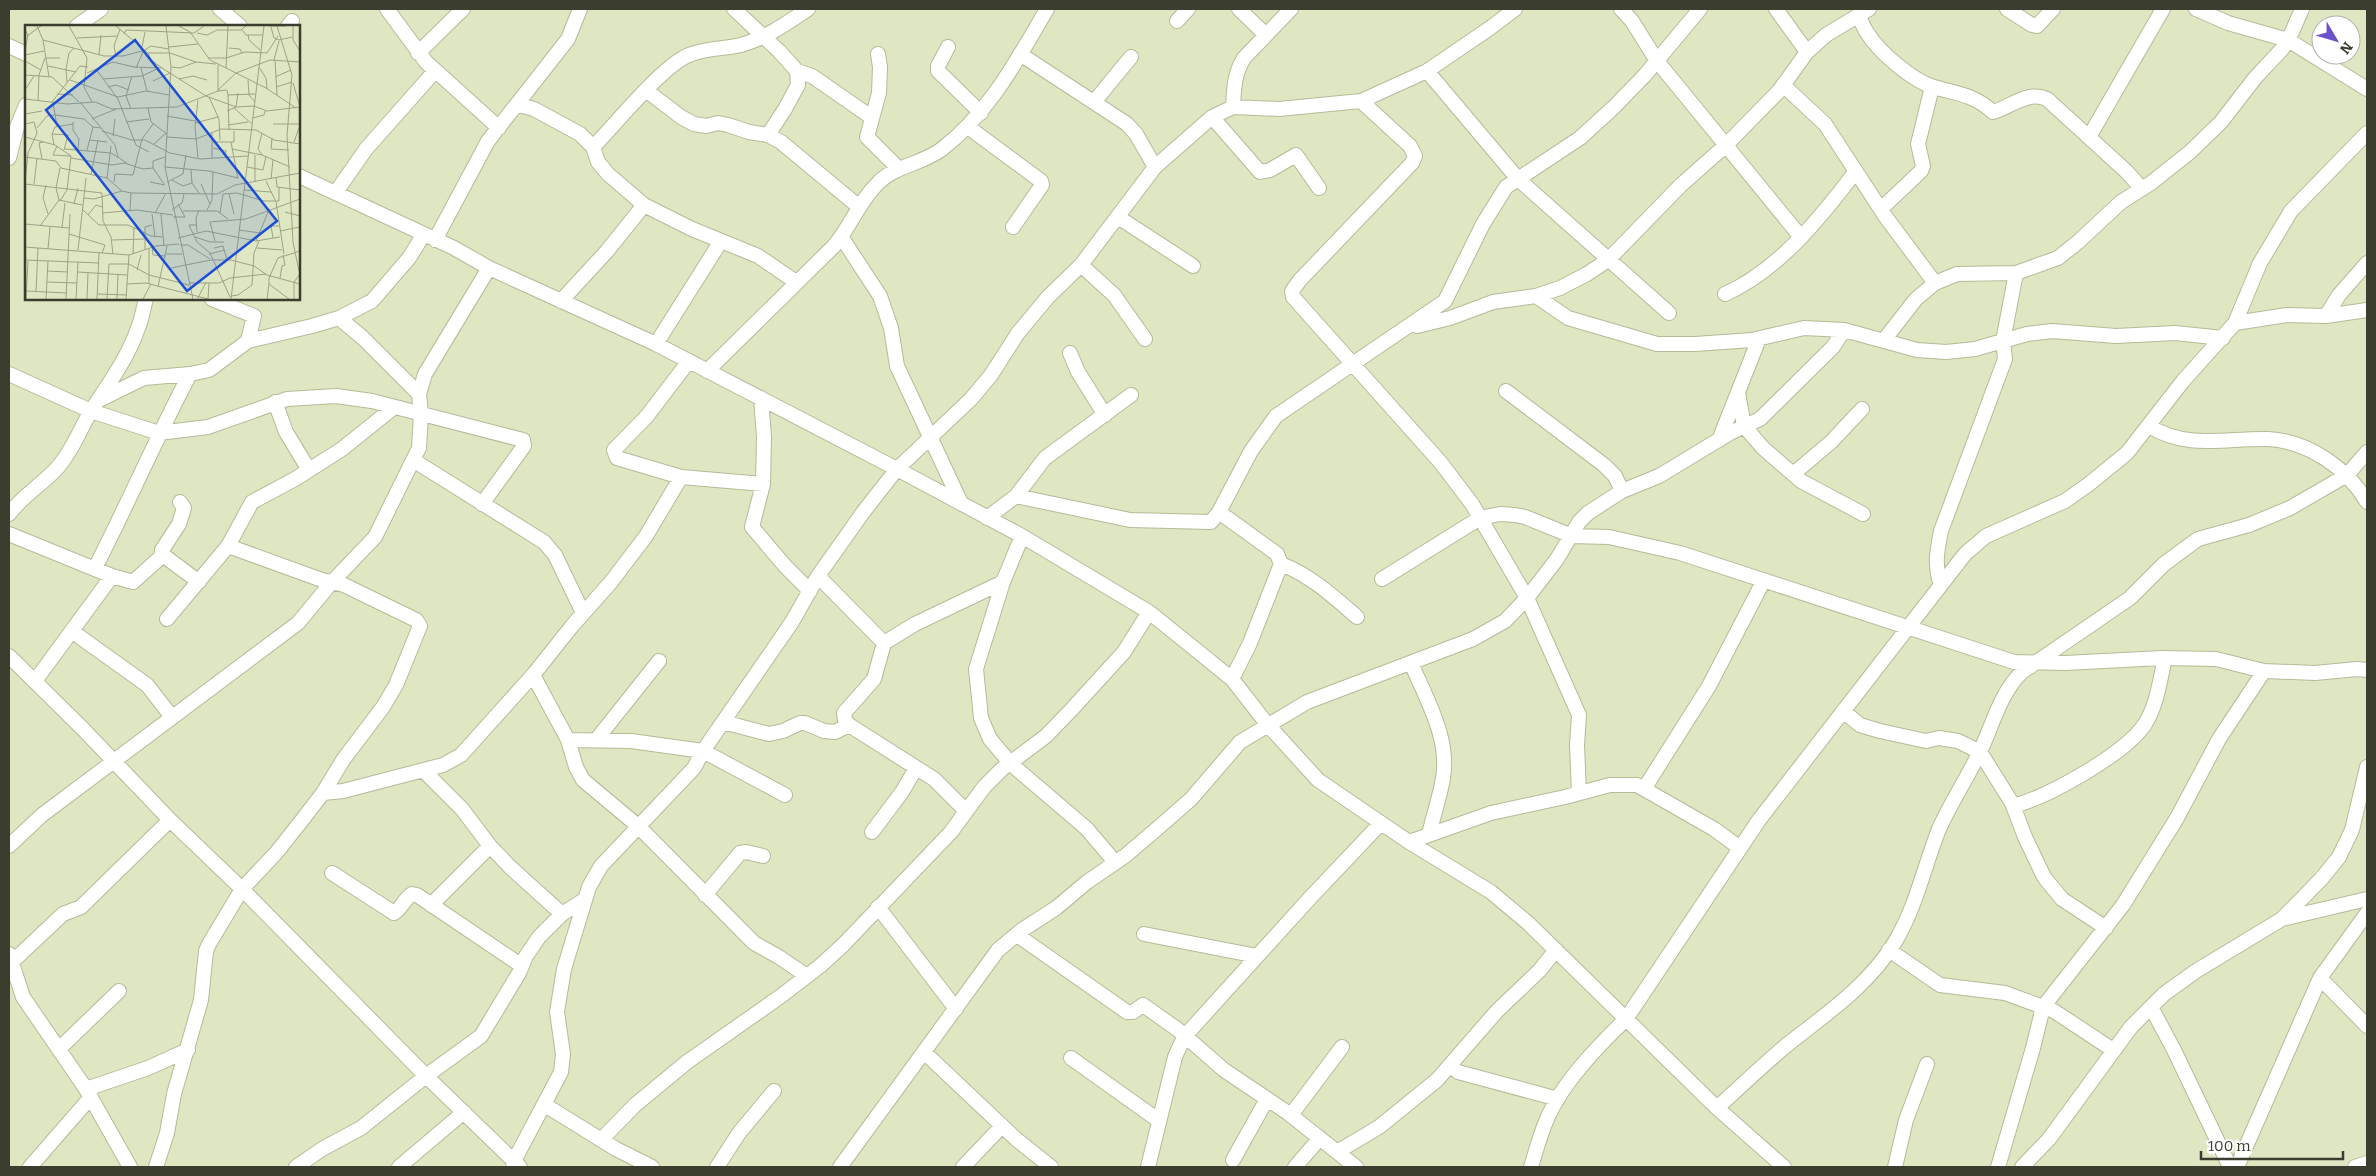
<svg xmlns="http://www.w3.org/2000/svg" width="2376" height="1176" viewBox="0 0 2376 1176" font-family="Bitter,serif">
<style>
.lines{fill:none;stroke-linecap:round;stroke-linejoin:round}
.minor-casing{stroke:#b5bb98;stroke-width:16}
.minor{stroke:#fff;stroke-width:14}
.inset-road{fill:none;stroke:#9da287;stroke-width:1}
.view{fill:#1d4ed8;fill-opacity:0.15;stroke:#1d4ed8;stroke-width:2.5}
.inset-edge{fill:none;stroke:#3b3d2f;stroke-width:2.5}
</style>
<rect width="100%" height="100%" fill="#dfe6c2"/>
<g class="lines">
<g class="minor-casing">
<path id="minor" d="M220,9L240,26
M387,9L426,62L499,128
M734,9L779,51L797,71L798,85L785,109L768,135
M1239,9L1266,35
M1621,9L1632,21L1657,61L1800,236
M1776,9L1807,52
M2007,9L2032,25L2037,26L2053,9
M2196,9L2228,23L2288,40L2367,89
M1859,17C1862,22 1864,29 1868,34C1879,52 1913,81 1934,87C1957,94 1973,94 1993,112C2011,107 2028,90 2047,99L2127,172L2142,189
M1177,21L1188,9
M77,26L101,9
M288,26L292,21
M9,46L26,54
M948,47L938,66V71L981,113
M418,53L463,9
M878,54L880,67L879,93L867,137L899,169
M1020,54L1127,124L1136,134L1155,167
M797,71L812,76L871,117
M1427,71L1518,179L1669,313
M1783,85L1825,124L1885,216L1935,283
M647,91L681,117L694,124L706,126L718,123L728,125L749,132L768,135L781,142L858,206
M1361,101L1410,146L1415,156L1412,163L1300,280L1292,291L1293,297L1441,463L1472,504L1527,598L1579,715L1577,745L1579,793
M1094,102L1131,57
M519,105L534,109L580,134L593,147L598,162L608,174L644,205L692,229L758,256L796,282
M1233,107C1234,89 1234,74 1244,58L1291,9
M1212,117L1260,172L1270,170L1296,155L1319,188
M968,127L1041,181L1042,185L1013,227
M2089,137L2163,9
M593,147C615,125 663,65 689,55C705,48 724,49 741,45C766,38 787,23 808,9
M9,158L17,127L26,105
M299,176L454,248L489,268L656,344L897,469L1022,536L1149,612L1232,679L1267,724L1318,780L1409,842L1491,892L1528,923L1717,1108L1784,1167
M336,192L366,149L435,71
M1881,209L1921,171L1923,166L1918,144L1932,87
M1118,217L1193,266
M842,238L880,296L891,328L897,366L961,503
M435,240L488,141L568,39L580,9
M1081,265L1114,295L1145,339
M1725,294C1779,270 1821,217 1856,171
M1536,296L1568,318L1657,344H1695L1752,340L1804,328L1844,330L1917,350L1946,352L1975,349L2027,334L2052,331L2116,336L2175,333L2223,338
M212,299L254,316L248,341
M561,301L607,251L644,205
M2326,316L2339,295L2367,263
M339,318L363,338L419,394
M2235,323L2287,315L2326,316L2367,310
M1417,326L1450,318L1493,302L1536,296L1560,288L1587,274L1608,260L1681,185L1725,146L1779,91L1807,52L1826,35L1869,9
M1884,340L1916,299L1935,283L1957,274L2016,273L2058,258L2078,242L2121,202L2151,183L2190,152L2221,122L2255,78L2283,48L2292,32L2302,9
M656,344L721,241
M1070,353L1078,372L1105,415
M689,361L647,416L614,450L617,458L681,477L763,484
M707,371L833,247C851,227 858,202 879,182C895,166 922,164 942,149C990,112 1017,60 1047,9
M9,374L91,411L159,433L208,427L287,399L336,396L372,401L523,440L524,446L482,504
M1506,391L1604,465L1615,476L1622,491
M1738,393L1744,426L1763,448L1801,481L1863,514
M761,398L764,437L763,484L752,527L785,566L810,591
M101,399L144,378L190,374L209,370L248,341L312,326L339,318L372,301L409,258L424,234
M275,402L286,432L309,470
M2149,426C2188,450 2225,438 2268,439C2308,441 2347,468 2367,502
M1719,440L1759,339
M413,460L544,542L555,555L583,613
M1793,474L1831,442L1862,409
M1016,496L1130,520L1211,522L1219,512L1251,451L1276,416L1445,301L1483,224L1506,187L1580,138L1614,107L1645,75L1700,9
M1219,512L1277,554L1281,564L1250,643L1232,679
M9,514C23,495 43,484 58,467C73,450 80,429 91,411C107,386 129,356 138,328C142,319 143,309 146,299
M987,518L1016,496L1045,458L1131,395
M9,534L112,576L133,582L163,555L162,550L179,524L184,508L180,502
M1022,536L1003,582L976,669L981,718L990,739L1011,764L1086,828L1115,862
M163,555L199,582
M1281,564C1310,575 1334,597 1357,617
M95,568C128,504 156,438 190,374
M818,576L884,643
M1382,579L1480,518L1500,514L1515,515L1525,517L1572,536L1609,537L1680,553L2014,662L2065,663L2162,658L2216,659L2264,671L2315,673L2357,669L2367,670
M1941,585C1934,565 1937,551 1941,531L2005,359L2003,341L2016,273
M167,619L228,546L252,502L295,479L342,449L393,408
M73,632L147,685L172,717
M9,656L83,729L170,820L242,889L426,1076L520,1167
M1411,663C1426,698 1450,739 1443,778C1440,797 1433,816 1429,835
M533,675L568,740L576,767L583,780L638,826L754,943L779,957L807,976
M35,681L112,576
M1843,711L1860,725L1880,731L1926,741L1939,738L1958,741L1980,752L2012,803L2025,837L2044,877L2062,899L2106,928
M723,722L769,734L783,731L800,723H805L824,731L835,732L849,725
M568,740L631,741L703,751L785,795
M596,740L659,661
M423,770L462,809L490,846L510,867L562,914L584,900
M1644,789L1709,686L1764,580
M323,793L343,791L443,765L461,755L533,675L572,626L611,582L646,536L681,477
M2013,806C2048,797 2125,754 2145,724C2157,705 2160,680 2165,658
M965,810L934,779L849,725L845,720L844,713L874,679L884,643L915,624L1003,582
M872,832L902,792L916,768
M1409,842L1491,813L1565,797L1610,785H1637L1714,829L1740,848
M9,846L42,815L298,623L332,582L375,537L419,448L421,414L419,394L425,374L489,268
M332,873L394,913C402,908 404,899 412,894L417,895L522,966
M705,895L740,853L746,852L763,856
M431,905L490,846
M878,907L956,1009
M2282,919L2367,899
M1144,934L1257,956
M1017,935L1127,1012H1133L1143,1005L1177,1029L1224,1070L1288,1113L1356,1167
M1889,950L1940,985L2005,993L2054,1011L2113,1050
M9,954L23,997L86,1089L130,1167
M12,962L63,914L81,907L170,820
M2320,978L2367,1026
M2151,1007L2174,1050L2230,1167
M59,1049L119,991
M924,1052L1016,1139L1051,1167
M1071,1058L1158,1120
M1451,1066L1458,1072L1558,1099
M86,1089L148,1068L188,1050
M545,1105L616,1149L652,1167
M1717,1108C1741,1086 1764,1064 1788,1044C1826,1014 1869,985 1895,942C1916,907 1924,867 1939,829C1952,800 1970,774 1983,745C1994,720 2002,691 2022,672L2130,598L2164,564L2198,539L2249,525L2290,508L2347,475L2367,452
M1291,1115L1342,1047
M601,1140L635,1105L687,1062L781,996L820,966L843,945L951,832L984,787L1002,769L1046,736L1072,709L1124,652L1149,612
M1337,1152L1379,1127L1437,1080L1497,1011L1539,971L1556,950
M1233,1160L1267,1099
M30,1167L91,1097
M156,1167L167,1133L174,1094L201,1000L206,951L209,944L242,889L276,853L299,824L323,793L343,760L383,707L396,685L420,626L416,620L344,585L322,580L228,546
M296,1167L322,1149L361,1128L426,1076L481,1036L519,973L526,956L539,937L562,914
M399,1167L464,1112
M513,1167L514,1161L561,1072L563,1054L557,1012L564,969L589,887L601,866L694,768L703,751L792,622L818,576L864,511L897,469L971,399L991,375L1018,333L1048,297L1081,265L1155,167L1212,117L1233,107L1279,109L1361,101L1427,71L1490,28L1515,9
M717,1167L739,1133L774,1091
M840,1167L998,950L1022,930L1056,908L1087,882L1125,856L1159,827L1191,799L1240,742L1307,702L1473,639L1505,621L1527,598L1557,559L1579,522L1588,513L1622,491L1659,476L1730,433L1760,419L1833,347L1844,330
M963,1167L1002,1126
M1148,1167L1175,1057L1184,1037L1310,898L1381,823
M1295,1167L1320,1138
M1531,1167C1536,1151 1540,1135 1547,1119C1562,1083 1598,1046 1626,1019L1759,820L1965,554L1986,536L2065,501L2089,484L2127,453L2183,381L2235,323L2260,263L2291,211L2367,133
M1895,1167L1906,1120L1927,1064
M1998,1167L2033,1048L2043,1007L2123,905L2177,818L2219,739L2264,671
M2022,1167L2049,1139L2131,1027L2164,994L2196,971L2282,919L2322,878L2339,857L2352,830L2367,767
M2237,1167L2320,978L2367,913
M2355,1167L2367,1163"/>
</g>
<use href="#minor" class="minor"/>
</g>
<g transform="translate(25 25)">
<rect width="275" height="275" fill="#dfe6c2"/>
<path class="inset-road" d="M12,1L18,15L24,52M44,1L62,33L59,62L67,77M91,1L123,28H145L171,37L191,39M141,1L146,42L140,142L168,274M154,1L165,7L185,35L241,63L271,83M244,1H261M252,1L267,50L262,110L268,217L274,246M268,1V15L275,26M246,2L249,13L254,15L267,12M0,5L3,10L0,25M217,5L221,10H238M172,8L182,10L192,5H216L221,1M99,9L101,5L169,8L179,1M223,10L224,15L235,25M2,11L16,1M52,13L92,11M18,15L79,31H98L121,25M117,22L120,7M144,22L173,19M204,23L215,24L217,28M120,25L126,21L144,24M123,28L126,35L137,43M0,30L19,26M74,30L76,10M91,32L89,21L95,4M183,33H201M201,33L220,27L242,28L253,11M249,35L254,16M250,35L252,70M0,36L16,45M193,40V66L202,65L203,70L230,69M23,41L51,47M146,42L155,43L171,37M234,42L241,53L242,64M111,43L118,27M116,43L122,66M201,43L203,1M71,44L93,74L111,120L124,127M62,48L88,37L109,42L137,43L181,71L211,82L229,81L242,86L275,82M211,48L245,35L275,37M0,50L27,52L54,77M250,52L266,45M78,54L117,51L134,43M154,54L168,51L182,55M45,55L93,72L121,66L144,70M223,55L224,70L230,77M128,56L145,48M42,57L41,44L44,28L49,23M268,58L275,82M83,62L91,60L104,65M251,62L267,57M0,65L9,51M193,65L211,48M32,69L48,70M203,70L204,104M184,72L194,94L195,115M0,74L42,79L70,77L87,84L152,82L193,66M13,76L14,50L20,33H35M27,77L55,41L63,42M55,77L90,120L93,132M28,78L32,101M123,83L126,97L142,109M209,83L227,99M106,84L101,71L107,51M202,86L211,82L213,68M0,89L17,86M142,91L170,96M228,93L239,90L240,86M67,94L91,84M48,97V105L54,114L53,124M101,97L124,94M170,98L193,92M0,99L9,97L12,108L3,128L0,157M248,99H274M203,100L223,97M12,103L22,91L30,90L59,94L68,102L76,103M77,106L107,115H120L145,128L175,134L223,131M237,108L233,124L237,130M27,109L43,110L39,125M88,111L90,94M0,112L30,120L46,131L42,165L35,176M142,112L171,114L196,104L231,105L249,115L275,119M247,113L246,124L264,125M65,115L82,117M188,117H209V106M206,117L213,154M269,117L275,100M129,119L141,108M29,120L27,109L30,102L48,99M32,121L28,130L45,131M188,123L201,126L200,133M40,124L86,128L102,138M207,124L237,130L265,142M62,125L68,102M230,130V157M0,132L31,136L36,143L82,153L97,166L106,168L192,169L210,160L275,148M46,133L87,140L99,138L118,144L128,143M173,133L170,102L173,75M187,133V107M17,134L14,118L18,117M140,142L184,146L213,153M222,142L238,145L241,131M35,143L31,163L34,175L57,180M166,145L167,158L174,168M66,149L73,115M251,152L252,162L275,165M82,153L86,121M246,154L248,135M147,155L158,161L167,158M241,156L251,177L259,229M89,157L90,149L108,150L117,114L128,99M125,157L140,160M142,157L158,149L161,130M0,159L77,168L78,196L86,212L88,229M9,159L12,133M139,159L128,143V136L140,132M176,159L185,179M21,160L18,173L23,189M219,165L246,167M198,169L212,168L239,176H250M204,169L209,189M59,173L69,174L97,166M251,176H254V163M49,179L53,163M58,185L74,200H103L126,211L138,212M105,185L106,168M147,185L157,178L159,169M182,185L187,175L188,147M158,186H192L203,194M260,187L275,191M77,188L112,185L148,190M130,188L141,168M195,188L198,169M127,189L130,212M136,189L139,221M63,190L71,180L77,182M148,192H160L153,179M0,199L44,203M172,200H164L172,217L185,228L205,272M15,201L34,175M37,202L40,178M214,205L235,208M255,206L275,202M172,207L171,193L174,185M44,209L80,220L77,228M170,212L185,217H199M153,213L181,206L231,216L255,212M248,213L246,201H254M87,215L119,214M190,216L185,197L221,194L275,174M231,216L244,185M155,220H163L185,234M0,222L104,230L131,221L154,219M127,222L128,230L141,231M189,223L198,221L202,235M232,223L257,225M23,224L25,202M53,225L61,153M120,225V202L127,200M108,229L109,202M141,229H157M184,229L200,225M0,235L74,238M146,243L186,235H206L229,241L242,250L275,259M112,245L116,230M22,246L43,247M53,247L102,250M255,253L257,241L260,240L258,230M22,257L52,258M164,258H194L205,253L241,249M102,259L121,258L183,274M124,259V224M133,262L142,221M1,266L42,268M11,267L13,223M73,269L102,270M206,271L213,270L227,260L229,228L234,216M173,273L181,257M1,274L3,236M21,274L23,236M41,274L45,189M51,274L53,237M62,274L63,248M72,274L74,228M82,274L84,239H104L124,250L164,260M92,274L93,249M101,274L104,230M118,274L126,259M183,274L184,258M206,274L239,1M242,274L244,259M264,274L244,259V253L253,233L275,226M269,274V257L275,249"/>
<path class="view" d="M110,15L252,196L162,266L21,85Z"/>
<rect width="275" height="275" class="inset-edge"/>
</g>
<rect width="2376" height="1176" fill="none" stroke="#3b3d2f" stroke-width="20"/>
<g transform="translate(2336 40) rotate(128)"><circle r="24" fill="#ffffff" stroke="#b1b1ac"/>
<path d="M0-4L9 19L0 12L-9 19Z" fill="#6d51cb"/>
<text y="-8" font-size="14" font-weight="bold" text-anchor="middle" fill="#3b3d2f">N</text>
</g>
<path d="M2201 1151v8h142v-8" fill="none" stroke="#3b3d2f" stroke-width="2.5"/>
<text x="2208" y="1151" font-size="15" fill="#3b3d2f" stroke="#ffffff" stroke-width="4" paint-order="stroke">100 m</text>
</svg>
